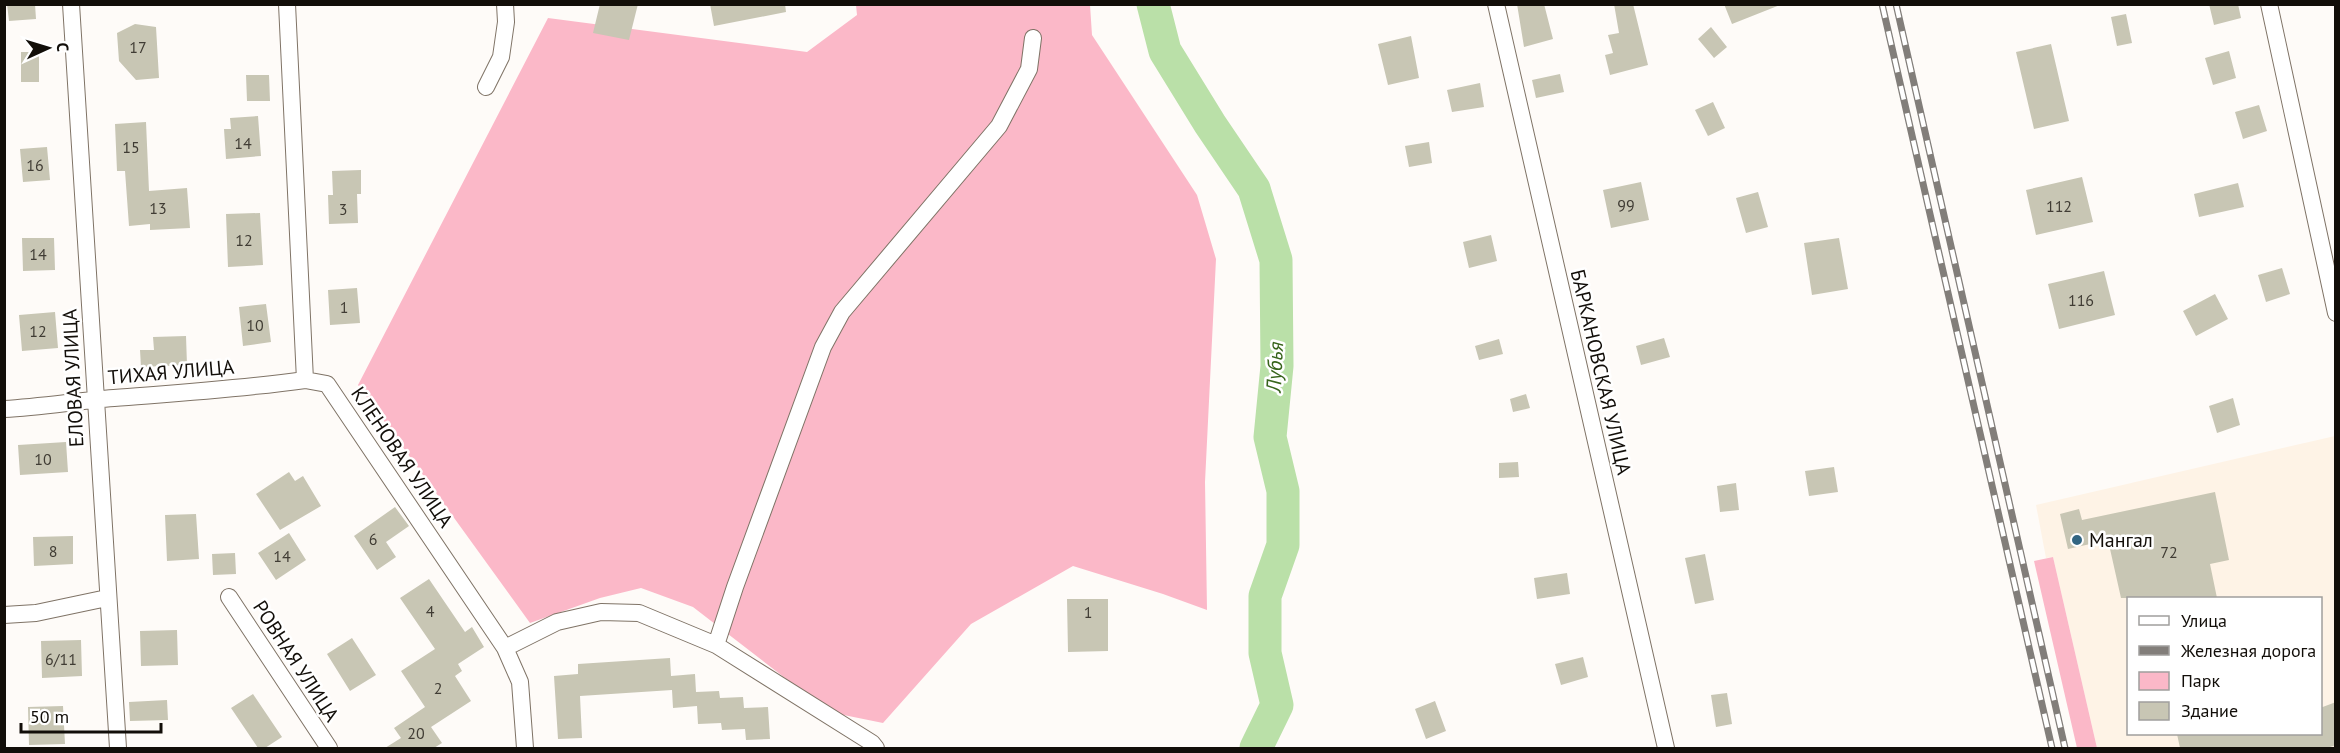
<svg xmlns="http://www.w3.org/2000/svg" width="2340" height="753" viewBox="0 0 2340 753" font-family="'PT Sans',sans-serif">
<style>
.built{fill:#fef3e6;fill-rule:evenodd}
.green{fill:#fbb8c8}
.lines{fill:none;stroke-linecap:round;stroke-linejoin:round}
.river{stroke:#bae0a8;stroke-width:33}
.building{fill:#c8c6b4}
.street-casing{stroke:#7f7366;stroke-width:18}
.street{stroke:#fff;stroke-width:16}
.rail-casing{stroke:#827e7a;stroke-width:7}
.rail{stroke:#fff;stroke-width:4.5;stroke-dasharray:14;stroke-linecap:butt}
.poi-dot{fill:#326582;stroke:#fff;stroke-width:2}
.labels{text-anchor:middle;stroke-width:5;stroke-linejoin:round;paint-order:stroke}
.number-label{font-size:16px;fill:#403c34}
.street-label{font-size:20px;fill:#120e09;stroke:#fff}
.poi-label{font-size:20px;fill:#120e09;stroke:#fff;text-anchor:start}
.water-label{font-size:21px;font-style:italic;fill:#38651c;stroke:#fff}
</style>
<rect width="100%" height="100%" fill="#fefbf8"/>
<path class="built" d="M2335,436V748H2097L2053,557L2046,558L2036,505ZM2128,598H2320V734H2128Z"/>
<path class="green" d="M856,5H1090L1092,35L1197,195L1216,259L1205,482L1207,610L1163,594L1073,566L971,624L883,723L829,712L693,607L641,588L600,598L530,623L358,385L548,18L807,52L857,15Z
M2053,557L2097,748H2077L2034,561Z"/>
<g class="lines">
<path class="river" d="M1153,4L1165,51L1210,124L1254,189L1276,260L1277,366L1270,437L1283,491V545L1265,596V653L1277,705L1256,748"/>
</g>
<path class="building" d="M7,4H35L36,19L9,21Z
M600,4H638L629,40L593,33Z
M710,4H785L786,12L714,26Z
M1517,4H1544L1553,39L1524,47Z
M1614,4H1633L1648,65L1610,75L1605,55L1613,53L1608,35L1619,33Z
M1724,4H1780V5L1732,24Z
M2209,4H2238L2241,18L2214,25Z
M2126,14L2132,43L2117,46L2111,17Z
M135,24L156,27L159,78L136,80L119,61L117,33Z
M1711,27L1727,47L1714,58L1698,39Z
M1411,36L1419,78L1388,85L1378,44Z
M2051,44L2069,121L2034,129L2016,52Z
M2229,51L2236,78L2213,85L2205,58Z
M21,52H39V82H21Z
M1560,74L1564,92L1536,98L1532,80Z
M246,75H269L270,101H247Z
M1480,83L1484,107L1452,112L1447,90Z
M1713,102L1725,128L1708,136L1695,110Z
M2259,105L2267,131L2243,139L2235,112Z
M258,116L261,156L226,159L224,129H231L230,118Z
M146,122L149,191L187,188L190,228L150,230V224L129,226L125,171H117L115,124Z
M1429,142L1432,163L1409,167L1405,146Z
M47,147L50,180L23,182L20,149Z
M361,170V194H357L358,223L329,224L328,195H333L332,171Z
M2082,177L2093,222L2036,235L2026,190Z
M1641,182L1649,220L1611,228L1603,190Z
M2238,183L2244,207L2199,217L2194,194Z
M1758,192L1768,227L1746,233L1736,198Z
M260,213L263,265L228,267L226,214Z
M1491,235L1497,261L1469,268L1463,242Z
M22,238H54L55,270L23,271Z
M1839,238L1848,289L1812,295L1804,243Z
M2282,268L2290,294L2266,302L2258,275Z
M2104,271L2115,315L2059,329L2048,284Z
M357,288L360,323L330,325L328,290Z
M2215,294L2228,319L2196,336L2183,311Z
M266,304L271,342L243,346L239,307Z
M55,312L58,348L22,351L19,315Z
M186,336L187,365L141,367L140,350H154L153,337Z
M1664,338L1670,357L1641,365L1636,346Z
M1499,339L1503,354L1479,360L1475,346Z
M1526,394L1530,408L1513,412L1510,399Z
M2233,398L2240,425L2217,433L2209,406Z
M66,442L68,472L20,475L18,445Z
M1518,462L1519,477L1499,478V463Z
M1834,467L1838,492L1809,496L1805,471Z
M289,472L295,481L303,476L321,506L280,530L256,494Z
M1736,483L1739,510L1720,512L1717,486Z
M2215,492L2229,560L2210,564L2217,598H2121L2108,540L2068,549L2060,514L2079,509L2082,520Z
M395,507L409,526L386,542L396,557L377,570L354,536Z
M196,514L199,559L167,561L165,515Z
M289,533L306,560L276,580L258,553Z
M73,536V564L34,566L33,537Z
M235,553L236,574L213,575L212,554Z
M1705,554L1714,600L1695,604L1685,558Z
M1567,573L1570,594L1537,599L1534,578Z
M429,579L465,632L472,627L484,647L458,664L462,671L455,676L471,701L431,727L442,743L434,748H385L401,738L394,728L425,707L401,671L435,649L400,598Z
M1067,599H1108V651L1068,652Z
M177,630L178,665L141,666L140,631Z
M352,638L376,675L350,691L327,654Z
M81,640L82,676L42,678L41,641Z
M1583,657L1588,677L1561,685L1555,664Z
M670,658L671,676L695,674L696,692L719,691L720,698L743,697L744,708L768,707L770,739L746,740L745,729L722,730L721,723L698,724L697,706L673,708L672,690L580,696L582,738L558,739L554,676L578,674V664Z
M1727,693L1732,724L1716,727L1711,695Z
M253,694L282,737L265,748H258L231,708Z
M167,700L168,720L130,721L129,702Z
M1435,701L1446,731L1426,739L1415,709Z
M2336,702V745L2327,748H2180L2177,734H2320V708Z
M63,706L65,744L29,745L28,707Z"/>
<g class="lines">
<g class="street-casing">
<path id="street" d="M71,4L118,748
M287,4L305,380L327,384L505,648L520,682L525,748
M1496,4L1666,748
M2269,4L2336,313
M486,87L501,57L506,22L505,4
M4,409C41,407 77,401 114,398C177,393 241,389 305,380
M229,597L329,748
M4,615L36,613L107,598
M716,645L735,587L823,347L842,312L999,126L1029,69L1033,38
M505,648L557,622L601,612L639,613L716,645L872,743L876,748"/>
</g>
<use href="#street" class="street"/>
<g class="rail-casing">
<path id="rail" d="M1882,4L2052,748
M1896,4L2065,748"/>
</g>
<use href="#rail" class="rail"/>
</g>
<circle class="poi-dot" cx="2077" cy="540" r="6"/>
<g class="labels">
<g class="number-label">
<text x="138" y="53">17</text>
<text x="243" y="149">14</text>
<text x="131" y="153">15</text>
<text x="35" y="171">16</text>
<text x="1626" y="211">99</text>
<text x="2059" y="212">112</text>
<text x="158" y="214">13</text>
<text x="343" y="215">3</text>
<text x="244" y="246">12</text>
<text x="38" y="260">14</text>
<text x="2081" y="306">116</text>
<text x="344" y="313">1</text>
<text x="255" y="331">10</text>
<text x="38" y="337">12</text>
<text x="43" y="465">10</text>
<text x="373" y="545">6</text>
<text x="53" y="557">8</text>
<text x="2169" y="558">72</text>
<text x="282" y="562">14</text>
<text x="430" y="617">4</text>
<text x="1088" y="618">1</text>
<text x="61" y="665">6/11</text>
<text x="438" y="694">2</text>
<text x="416" y="739">20</text>
</g>
<g class="street-label">
<text transform="translate(171 372) rotate(-5)" y="7">ТИХАЯ УЛИЦА</text>
<text transform="translate(1601 372) rotate(77)" y="7">БАРКАНОВСКАЯ УЛИЦА</text>
<text transform="translate(73 378) rotate(-93)" y="7">ЕЛОВАЯ УЛИЦА</text>
<text transform="translate(402 457) rotate(56)" y="7">КЛЕНОВАЯ УЛИЦА</text>
<text transform="translate(296 661) rotate(57)" y="7">РОВНАЯ УЛИЦА</text>
</g>
<g class="poi-label">
<text x="2089" y="547">Мангал</text>
</g>
<g class="water-label">
<text transform="translate(1275 367) rotate(-87)" y="7">Лубья</text>
</g>
</g>
<rect width="2340" height="753" fill="none" stroke="#120e09" stroke-width="12"/>
<rect x="2127" y="597" width="195" height="138" fill="#ffffff" stroke="#a09f9d" stroke-width="1.5"/>
<rect x="2139" y="616" width="30" height="9" fill="#ffffff" stroke="#a09f9d" stroke-width="1.5"/>
<text x="2181" y="627" font-size="18" fill="#120e09">Улица</text>
<rect x="2139" y="646" width="30" height="9" fill="#827e7a" stroke="#a09f9d" stroke-width="1.5"/>
<text x="2181" y="657" font-size="18" fill="#120e09">Железная дорога</text>
<rect x="2139" y="672" width="30" height="18" fill="#fbb8c8" stroke="#a09f9d" stroke-width="1.5"/>
<text x="2181" y="687" font-size="18" fill="#120e09">Парк</text>
<rect x="2139" y="702" width="30" height="18" fill="#c8c6b4" stroke="#a09f9d" stroke-width="1.5"/>
<text x="2181" y="717" font-size="18" fill="#120e09">Здание</text>
<g transform="translate(48 48) rotate(86)" stroke="#ffffff" stroke-width="4.5" paint-order="stroke">
<path d="M0-4.5L10 22L0 15L-10 22Z" fill="#120e09"/>
<text y="-9" font-size="16" font-weight="bold" text-anchor="middle" fill="#120e09">С</text>
</g>
<path d="M21 723v9h140v-9" fill="none" stroke="#120e09" stroke-width="3"/>
<text x="30" y="723" font-size="18" fill="#120e09" stroke="#ffffff" stroke-width="4.5" paint-order="stroke">50 m</text>
</svg>
